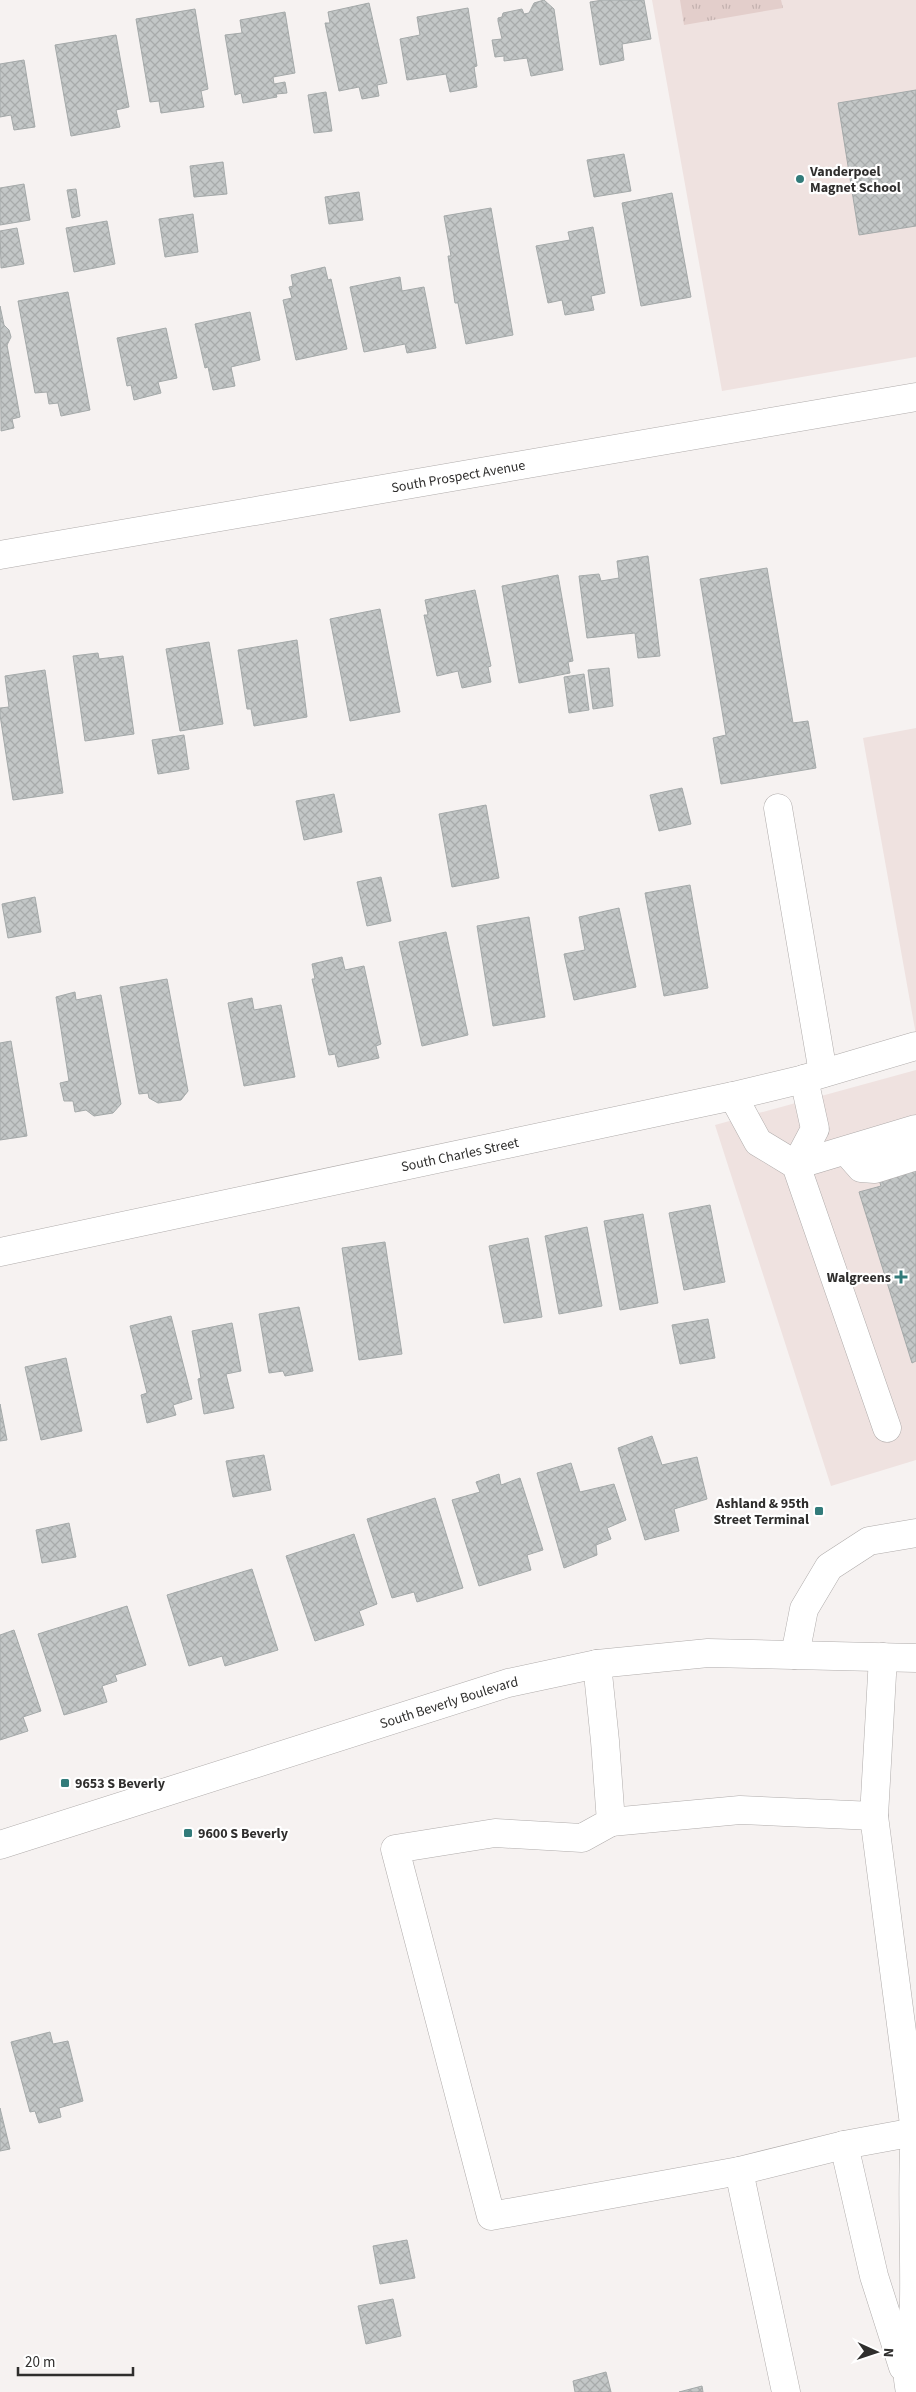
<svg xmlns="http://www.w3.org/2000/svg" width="916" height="2392" viewBox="0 0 916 2392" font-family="'Source Sans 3',sans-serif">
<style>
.built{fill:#efe2e0}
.park{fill:url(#park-tufts)}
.building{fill:url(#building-cross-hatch);stroke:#a4a9a9}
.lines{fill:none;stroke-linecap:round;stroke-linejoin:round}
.minor-casing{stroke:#b0acab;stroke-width:29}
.major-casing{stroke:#b0acab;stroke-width:29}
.minor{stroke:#fff;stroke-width:28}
.major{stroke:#fff;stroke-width:28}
.poi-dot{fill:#327b7a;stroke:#fff;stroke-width:2}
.labels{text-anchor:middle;stroke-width:4.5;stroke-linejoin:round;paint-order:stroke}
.poi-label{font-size:14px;font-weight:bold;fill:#2f2e2d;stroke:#fff;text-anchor:start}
.street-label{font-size:14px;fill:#2f2e2d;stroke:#fff}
</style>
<defs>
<pattern id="park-tufts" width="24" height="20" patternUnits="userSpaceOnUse" patternTransform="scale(1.25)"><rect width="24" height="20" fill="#e3cecb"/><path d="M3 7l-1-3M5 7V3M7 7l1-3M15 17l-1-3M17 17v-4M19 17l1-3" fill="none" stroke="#c3b1af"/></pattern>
<pattern id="building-cross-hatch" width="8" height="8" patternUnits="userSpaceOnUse" patternTransform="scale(1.25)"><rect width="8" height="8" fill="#c3c7c7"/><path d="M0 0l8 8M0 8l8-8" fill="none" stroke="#a8abab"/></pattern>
</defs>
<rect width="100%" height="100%" fill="#f6f2f1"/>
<path class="built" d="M652,0H916V357L722,391Z
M916,728V1035L863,738Z
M916,1070V1460L831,1486L715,1125Z"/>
<path class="park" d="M680,0H781L783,8L684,25Z"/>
<path class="building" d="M544,0L554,9L563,70L531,76L527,58L504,61V56L495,57L492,40L502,39L498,21V18L502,17L503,13L522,9L524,14L529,13L534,3Z
M603,0H644L651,39L622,44L624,60L600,65L590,2Z
M369,3L387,83L377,85L379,96L362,99L359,87L339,91L325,23H330L328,12Z
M468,8L477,66L474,67L477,87L450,92L446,74L407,80L400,39L420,35L417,17Z
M195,9L208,89L201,91L204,107L161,113L159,101L150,102L136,19Z
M285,12L295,73L273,77L274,84L285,82L287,93L276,94L277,97L243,103L241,93L235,95L225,35L242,33L240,20Z
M116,35L129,107L116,110L120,127L71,136L55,45Z
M24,60L35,127L14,130L11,115L0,117V64Z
M916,90V226L859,235L838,103Z
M326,92L332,131L314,133L308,95Z
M624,154L631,191L594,197L587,160Z
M223,162L227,194L194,197L190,166Z
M24,184L30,220L0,225V188Z
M76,189L80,216L72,218L67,190Z
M359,192L363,220L329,224L325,197Z
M672,193L691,297L641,306L622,203Z
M491,208L513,335L466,344L458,303H455L448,256H451L444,216Z
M193,214L198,252L165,257L159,219Z
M107,221L115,264L74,272L66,228Z
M593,227L605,293L591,296L594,310L565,315L562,300L548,303L536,246L570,240L568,232Z
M17,228L24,264L1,268L0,231Z
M325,267L328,280L331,279L347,349L296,360L283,300L292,298L289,287L293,286L291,275Z
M400,277L402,291L424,287L436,348L407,353L405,344L364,352L350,287Z
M68,292L90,410L61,416L58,403L49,404L47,392L35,393L18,301Z
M0,306L4,325L9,330L11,337L7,345L20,417L12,419L14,428L1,431Z
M250,312L260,360L231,367L235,386L213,390L208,367L205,368L195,324Z
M166,328L177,378L158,382L161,393L134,400L131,385L127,386L117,338Z
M648,556L660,656L638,658L635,633L587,638L579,576L599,574L601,581L619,578L617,561Z
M767,568L793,723L808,721L816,768L721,784L713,738L726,735L700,579Z
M558,575L573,661L568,662L570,673L519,683L502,586Z
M475,590L491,666L488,667L491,682L462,688L458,671L437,676L424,615H428L425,600Z
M380,609L400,712L350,721L330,619Z
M297,640L307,717L254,726L251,709H247L238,650Z
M209,642L223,724L180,731L166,649Z
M98,653L99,659L123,656L134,734L85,741L73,656Z
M609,668L613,706L593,709L588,670Z
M45,670L63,793L13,800L0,715V708L9,707L5,676Z
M584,674L589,710L569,713L564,677Z
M184,735L189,769L158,774L152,740Z
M682,788L691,824L659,831L650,795Z
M334,794L342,832L304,840L296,801Z
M486,805L499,878L452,887L439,814Z
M381,877L391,921L367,926L357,882Z
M690,885L708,988L664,996L645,893Z
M35,897L41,932L8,938L2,904Z
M619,908L636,987L574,1000L564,954L585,950L579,917Z
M529,917L545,1017L493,1026L477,926Z
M446,932L468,1035L422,1046L399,942Z
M342,957L345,970L364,966L381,1044L376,1046L379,1058L338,1067L335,1054L329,1055L312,979H315L312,964Z
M167,979L188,1091L181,1100L158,1103L149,1098L148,1093L139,1094L120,987Z
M75,992L76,1000L101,995L121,1104L113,1113L94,1116L86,1110L75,1112L73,1101H64L60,1083L69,1081L56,997Z
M252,998L254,1010L281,1005L295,1077L244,1086L228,1003Z
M11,1041L27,1136L0,1140V1043Z
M916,1161V1361L912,1363L859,1192L881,1186L874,1164Z
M710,1205L725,1282L684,1290L669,1213Z
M643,1214L658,1303L620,1310L604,1221Z
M587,1227L602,1306L559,1314L545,1236Z
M528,1238L542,1317L504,1323L489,1246Z
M385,1242L402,1354L359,1360L342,1248Z
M299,1307L313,1371L285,1376L283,1371L269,1373L259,1314Z
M171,1316L192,1399L173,1405L176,1415L147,1423L141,1395L147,1393L130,1326Z
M708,1319L715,1358L680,1364L672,1325Z
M232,1323L241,1371L226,1374L234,1408L204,1414L198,1379L201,1378L192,1331Z
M66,1358L82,1431L41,1440L25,1367Z
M0,1404L7,1440L0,1441Z
M652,1436L662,1465L697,1457L707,1499L674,1509L679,1531L645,1540L618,1448Z
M264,1455L271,1490L233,1497L226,1461Z
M571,1463L580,1492L614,1484L626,1520L607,1528L611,1539L596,1545L597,1555L564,1568L537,1473Z
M499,1474L501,1485L520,1478L543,1550L527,1555L531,1570L479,1586L452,1500L480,1492L476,1482Z
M435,1498L463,1588L417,1602L414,1592L392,1598L367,1519Z
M69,1523L76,1557L42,1563L36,1530Z
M354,1534L377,1604L359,1611L364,1625L315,1641L286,1556Z
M252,1569L278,1650L225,1666L222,1656L189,1666L167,1595Z
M127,1606L146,1665L115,1675L117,1681L102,1686L107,1702L64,1715L38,1634Z
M14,1630L41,1711L23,1717L28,1731L0,1740V1635Z
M50,2032L53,2044L68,2041L83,2101L59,2108L61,2117L39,2123L35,2111L30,2112L11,2042Z
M0,2108L10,2149L0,2151Z
M407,2240L415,2278L380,2284L373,2246Z
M393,2299L401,2336L366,2344L358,2306Z
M606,2372L611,2392H575L573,2381Z
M702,2386L703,2392H679Z"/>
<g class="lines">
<g class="minor-casing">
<g id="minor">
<path id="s1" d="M0,555L916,397"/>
<path d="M778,808L823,1073"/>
<path d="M733,1096L758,1142L796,1165L887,1428"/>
<path d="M846,1151L861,1168L875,1169L916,1156"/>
<path d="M796,1165L916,1129"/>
<path d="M796,1165L815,1129L804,1079"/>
<path id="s2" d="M0,1252L733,1096L804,1079L916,1046"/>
<path d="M795,1655L804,1609L829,1567L869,1541L916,1533"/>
<path d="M597,1664L605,1741L611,1822L582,1838L495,1833L395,1849L491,2216L739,2171L786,2392"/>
<path d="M874,1816L915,2132C911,2188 915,2244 914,2301C913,2331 903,2362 910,2392"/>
<path d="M611,1822L740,1810L874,1816L883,1657"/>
<path d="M739,2171L844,2145"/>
<path d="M903,2367L874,2276L844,2145L915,2132"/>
</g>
</g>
<g class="major-casing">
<g id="major">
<path id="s3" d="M0,1845L508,1683L597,1664L708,1653L916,1658"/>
</g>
</g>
<use href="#minor" class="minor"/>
<use href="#major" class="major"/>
</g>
<g class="poi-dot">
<circle cx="800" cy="179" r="5"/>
<path d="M898.5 1269.5h5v5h5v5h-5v5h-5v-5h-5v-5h5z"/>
<rect x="814" y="1506" width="10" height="10" rx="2.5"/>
<rect x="60" y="1778" width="10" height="10" rx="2.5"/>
<rect x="183" y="1828" width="10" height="10" rx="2.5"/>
</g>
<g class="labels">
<g class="poi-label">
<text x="810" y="176">Vanderpoel<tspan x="810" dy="16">Magnet School</tspan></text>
<text x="891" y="1282" text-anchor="end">Walgreens</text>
<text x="809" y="1508" text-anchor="end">Ashland &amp; 95th<tspan x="809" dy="16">Street Terminal</tspan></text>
<text x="75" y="1788">9653 S Beverly</text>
<text x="198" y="1838">9600 S Beverly</text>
</g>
<g class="street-label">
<text dy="5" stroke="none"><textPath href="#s1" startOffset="465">South Prospect Avenue</textPath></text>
<text dy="5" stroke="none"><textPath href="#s2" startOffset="470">South Charles Street</textPath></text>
<text dy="5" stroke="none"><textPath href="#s3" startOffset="471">South Beverly Boulevard</textPath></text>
</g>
</g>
<g transform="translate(876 2352) rotate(93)" stroke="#ffffff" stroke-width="4" paint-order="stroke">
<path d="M0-4L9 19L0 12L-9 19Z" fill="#2f2e2d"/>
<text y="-8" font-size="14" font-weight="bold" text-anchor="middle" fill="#2f2e2d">N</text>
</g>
<path d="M18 2367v8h115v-8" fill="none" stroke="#2f2e2d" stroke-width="2.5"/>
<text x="25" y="2367" font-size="15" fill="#2f2e2d" stroke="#ffffff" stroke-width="4" paint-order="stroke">20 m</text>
</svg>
